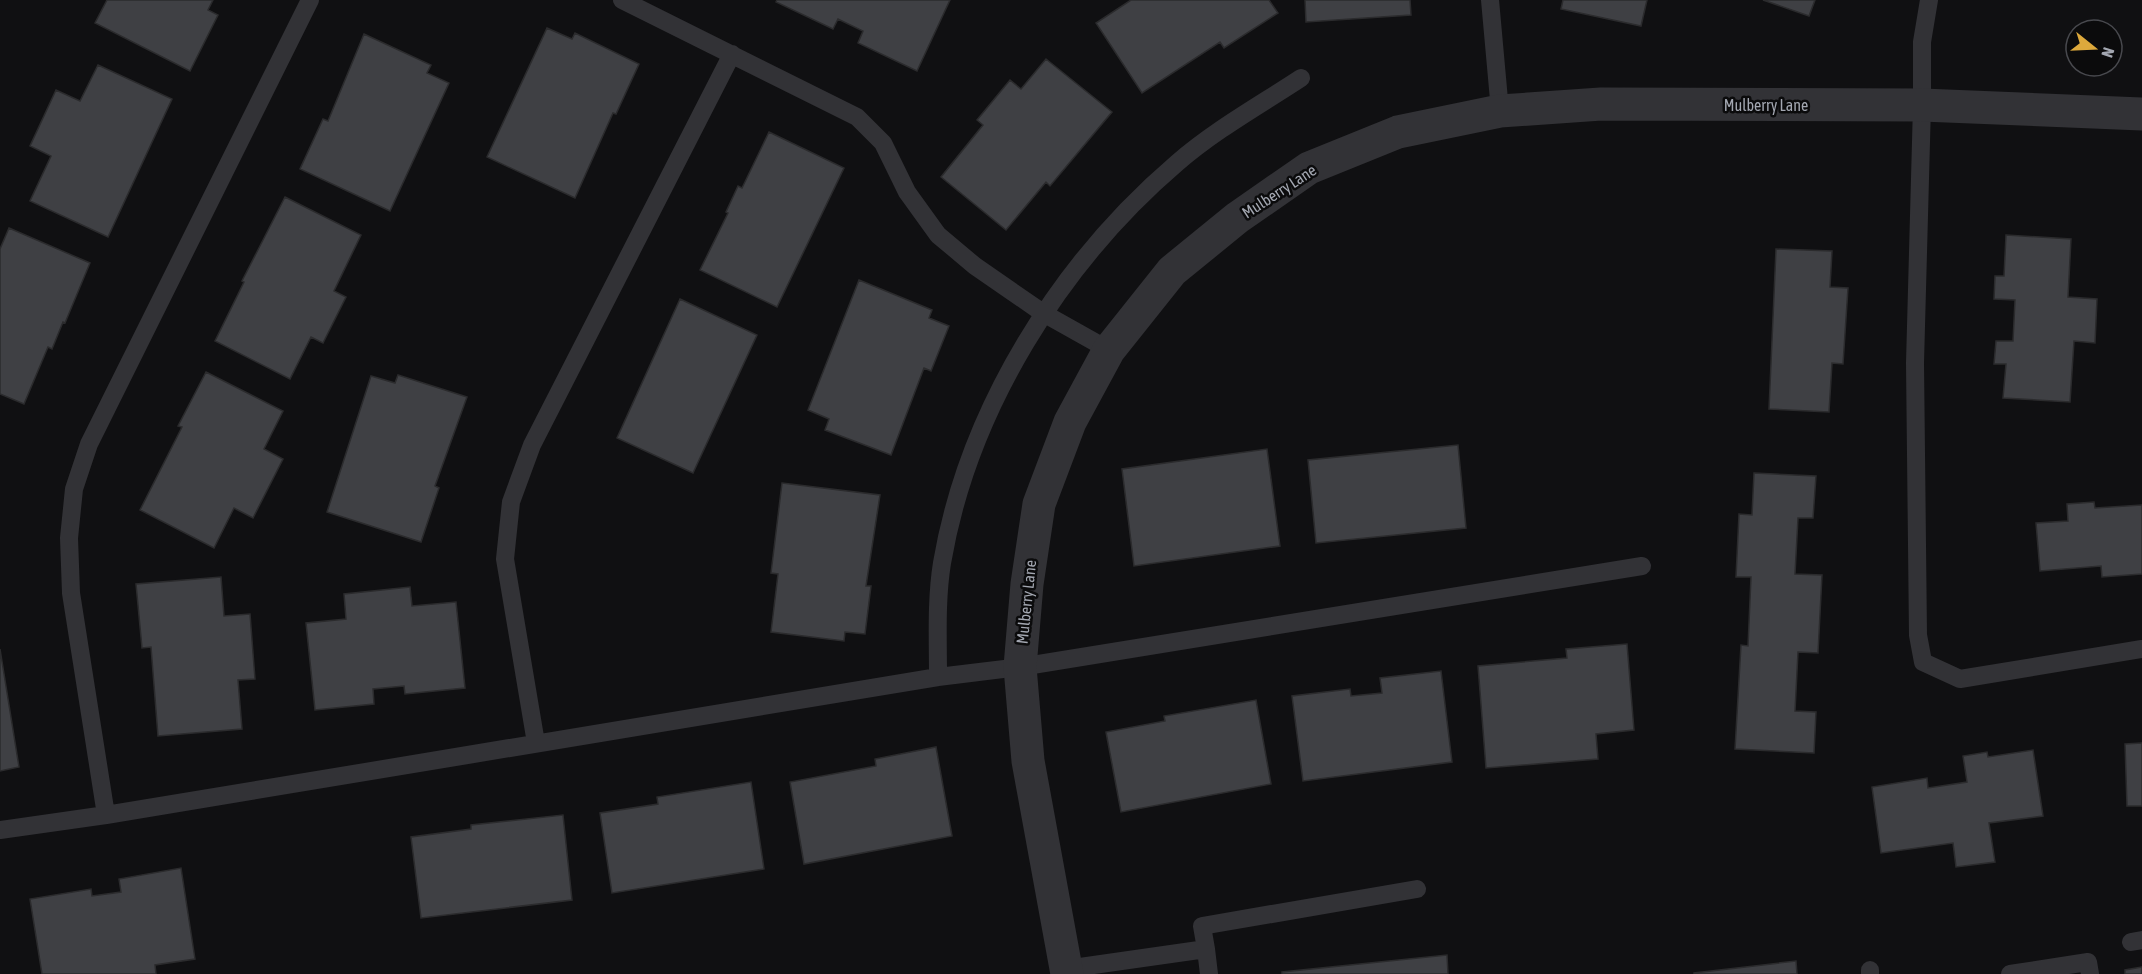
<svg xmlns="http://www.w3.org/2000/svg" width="2142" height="974" viewBox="0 0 2142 974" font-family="'Asap Condensed',sans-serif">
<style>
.building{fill:#3f4044;stroke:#2b2b2d;stroke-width:1.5}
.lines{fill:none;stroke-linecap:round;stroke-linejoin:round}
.lane{stroke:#323236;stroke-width:18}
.street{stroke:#323236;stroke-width:33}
.labels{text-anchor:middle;stroke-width:5;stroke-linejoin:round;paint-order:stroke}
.street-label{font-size:16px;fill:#a3a7b1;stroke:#0b0b0c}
</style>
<rect width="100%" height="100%" fill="#101012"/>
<path class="building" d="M107,0H213L208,10L218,15L190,71L95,23Z
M777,0H950L917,71L858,43L863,31L838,19L833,29L776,2Z
M1131,0H1269L1278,13L1224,48L1220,42L1142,93L1096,23Z
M1305,0H1410L1411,15L1306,22Z
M1563,0H1647L1641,26L1561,9Z
M1763,0H1815L1809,16Z
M547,28L572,39L575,33L639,64L616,114L613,113L575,198L487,157Z
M364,34L431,65L427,73L449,83L390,211L300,169L323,119L328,121Z
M1046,59L1112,112L1050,186L1046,182L1006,230L941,177L983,125L977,120L1010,80L1021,89Z
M98,65L172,99L108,237L30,201L51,156L30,146L56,90L80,101Z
M769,132L844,168L777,307L700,270L728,213L726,212L738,186L742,188Z
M285,197L361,235L334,291L346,297L323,343L311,337L290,379L215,341L244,282L242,281Z
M9,228L90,263L65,323L63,322L52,349L48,347L24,404L0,394V249Z
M2006,235L2071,239L2068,297L2097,299L2095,343L2074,341L2070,402L2003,398L2006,364H1994L1996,341H2013L2015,300L1994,299L1995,276H2004Z
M1776,249L1832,251L1830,287L1848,288L1843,364L1832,363L1829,412L1769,409Z
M859,280L932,310L929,318L949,326L931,371L924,368L891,455L825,430L829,419L808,410Z
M680,299L757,335L693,473L617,438Z
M206,372L283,411L264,449L283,459L253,518L234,508L214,548L140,510L182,427L178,426Z
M398,375L467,397L435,486L439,488L421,542L327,512L371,376L395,383Z
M1458,445L1466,528L1316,543L1308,460Z
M1267,449L1280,546L1134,566L1122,469Z
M1754,473L1816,476L1813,518H1798L1795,574L1822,575L1818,653L1798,652L1795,711L1816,712L1814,753L1735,749L1741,645L1748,646L1751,577H1736L1739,514L1752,515Z
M782,483L880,495L866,586H871L865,634L845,632L844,641L771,632L778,574L771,573Z
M2094,502L2095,508L2142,505V574L2102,577L2101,566L2040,571L2036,523L2068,521L2067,504Z
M221,577L224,616L250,614L255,679L238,680L242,729L158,736L151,647L142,648L136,584Z
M410,587L412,606L456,602L465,688L405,694L404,686L373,689L374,704L315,710L306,623L346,619L344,594Z
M1627,644L1634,730L1596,734L1598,759L1486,768L1478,666L1567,658L1566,649Z
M0,649L19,767L0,771Z
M1441,671L1452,762L1303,781L1292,696L1350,689L1351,696L1382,693L1380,678Z
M1256,700L1271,784L1121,812L1106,732L1165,721L1164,716Z
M2142,743V806H2127L2125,744Z
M936,747L952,836L804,864L790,782L876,766L875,759Z
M2033,750L2043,816L1989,823L1995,862L1956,867L1953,843L1881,853L1872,787L1927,778L1928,788L1967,782L1963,756L1987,752L1988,757Z
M751,782L764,869L612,893L600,813L658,804L657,797Z
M563,815L572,900L421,918L411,837L471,829V825Z
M181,868L195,959L155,965L156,974H42L30,899L91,889L92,896L121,892L119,879Z
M1447,955L1448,974H1282V972Z
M1796,961L1797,974H1694V973Z
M2142,967V974H2125V970Z"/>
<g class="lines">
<path class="lane" d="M622,0L857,117L883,143L907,192L938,235L975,266L1043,313L1109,350
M1490,0L1500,111
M1929,0L1922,42V105L1915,363L1918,635L1923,662L1960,679L2142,649
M938,677C938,639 936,600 942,563C968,410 1060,263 1177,163C1215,130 1260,105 1301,78
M536,743L505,559L511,502L532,445L732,54
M106,815L71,593L69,538L74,489L89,444L310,0
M0,830L106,815L938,677L1020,667L1642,566
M2131,942L2142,940
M1206,949L1202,926L1417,889
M1066,969L1206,949L1209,974
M1870,970V974
M2010,974L2088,962L2090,974"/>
<path class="street" d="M1067,974L1028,761L1020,667L1027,584L1039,504L1070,422L1109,350L1172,271L1237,218L1309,168L1398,132L1500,111L1601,104L1922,105L2142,114"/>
</g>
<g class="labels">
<g class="street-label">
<text x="1766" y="111">Mulberry Lane</text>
<text transform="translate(1279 191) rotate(-33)" y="6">Mulberry Lane</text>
<text transform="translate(1026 602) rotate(-84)" y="6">Mulberry Lane</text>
</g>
</g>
<g transform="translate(2094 48) rotate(108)"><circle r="28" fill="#0b0b0c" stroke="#48494e" stroke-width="1.5"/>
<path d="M0-4.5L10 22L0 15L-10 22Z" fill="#dda93c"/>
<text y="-9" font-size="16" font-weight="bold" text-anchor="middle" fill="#a3a7b1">N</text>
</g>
</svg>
